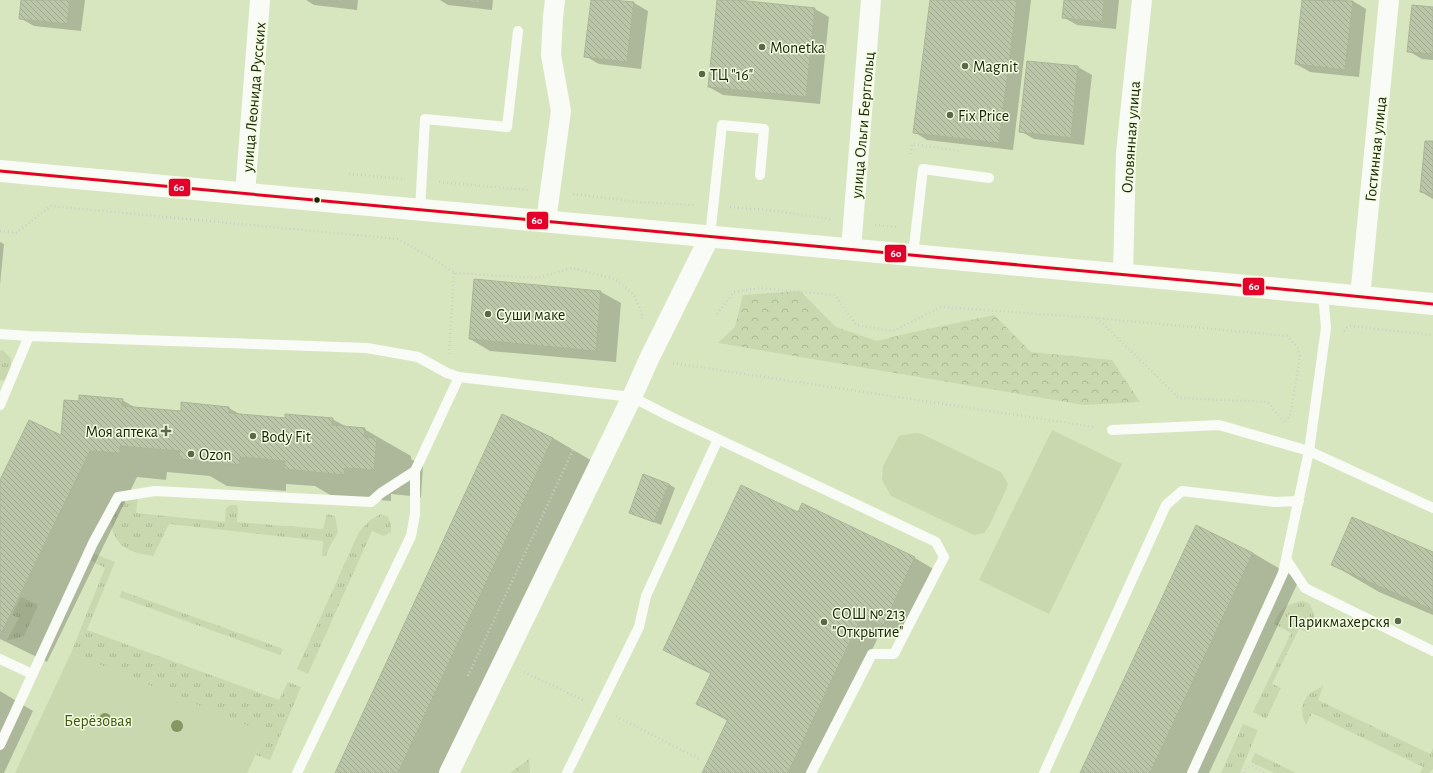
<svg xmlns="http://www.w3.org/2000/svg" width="1433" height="773" viewBox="0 0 1433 773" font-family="'Alegreya Sans',sans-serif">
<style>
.grass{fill:url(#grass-tufts)}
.forest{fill:url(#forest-crowns)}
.park{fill:#c9d8ae}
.shadow{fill:#0003}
.building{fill:url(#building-back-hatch);stroke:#abb698}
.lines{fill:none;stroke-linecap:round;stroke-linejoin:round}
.path{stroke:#ccd0c5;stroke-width:2.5;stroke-dasharray:1 3;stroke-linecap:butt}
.lane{stroke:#f9fbf6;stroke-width:10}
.street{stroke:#f9fbf6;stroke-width:20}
.secondary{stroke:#f9fbf6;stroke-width:22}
.bus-1-casing{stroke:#f2fde1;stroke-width:6}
.bus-1{stroke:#e4002b;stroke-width:3}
.tree{fill:#869761}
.poi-dot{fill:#5c6748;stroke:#f2fde1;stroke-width:1.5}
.bus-dot{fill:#1a2307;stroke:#f2fde1;stroke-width:1.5}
.labels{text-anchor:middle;stroke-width:3;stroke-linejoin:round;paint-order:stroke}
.poi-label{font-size:16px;fill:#1a2307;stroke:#f2fde1;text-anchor:start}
.street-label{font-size:16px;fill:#1a2307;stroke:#f2fde1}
.park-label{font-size:16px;fill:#435613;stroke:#f2fde1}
.line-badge{stroke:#f2fde1;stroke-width:1.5}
.badge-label{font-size:11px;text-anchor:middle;font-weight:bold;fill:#fff}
</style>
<defs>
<pattern id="grass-tufts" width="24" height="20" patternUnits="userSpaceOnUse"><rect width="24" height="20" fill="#c9d8ae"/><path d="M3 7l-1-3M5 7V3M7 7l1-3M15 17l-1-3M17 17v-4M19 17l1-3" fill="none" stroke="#acb994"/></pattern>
<pattern id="forest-crowns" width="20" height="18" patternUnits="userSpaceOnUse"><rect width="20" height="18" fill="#c9d8ae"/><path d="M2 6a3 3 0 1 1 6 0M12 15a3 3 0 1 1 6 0" fill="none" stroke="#acb994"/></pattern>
<pattern id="building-back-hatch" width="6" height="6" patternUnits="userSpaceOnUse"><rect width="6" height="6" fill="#bbc6a8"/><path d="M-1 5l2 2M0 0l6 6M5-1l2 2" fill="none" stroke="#a0aa8f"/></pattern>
</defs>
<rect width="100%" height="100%" fill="#d8e6c0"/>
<path class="grass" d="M2,350L11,358V381L0,380V351Z
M138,497L136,513L225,522L226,508L230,505H236L238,508L237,522L323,529L327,514L335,516L338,532L330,546L326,556H322L323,541L169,524L153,556C142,554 132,553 123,546C109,535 106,511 123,501C127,499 134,498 138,497Z
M381,514L388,517L391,524V532L384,536L372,531L308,674L297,669L359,532L370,520Z
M92,553L115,562L87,630L279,700L288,682L301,687L270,760L256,755L265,733L71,653L105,568L90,560Z
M122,591L283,649L280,655L119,597Z
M21,597L38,605L24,636L16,639L7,640L19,618L12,615Z
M1302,601L1310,604C1316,617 1315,621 1309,633L1299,629L1272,684L1281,688L1266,719L1253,712L1291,633L1274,624C1281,608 1284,605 1302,601Z
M1323,686L1318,700L1430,754L1433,748V769L1429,773H1420L1423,767L1312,713L1306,725C1301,715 1300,704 1309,694C1312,691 1319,689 1323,686Z
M1243,724L1258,730L1240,773H1221Z
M1255,753L1296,773H1274L1251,762Z"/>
<path class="forest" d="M800,291L836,327L877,341L909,333L994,315L1031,352L1112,360L1140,402L1084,405L718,343L735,327L743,295Z
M529,759L530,773H510Z"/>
<path class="park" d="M1052,430L1122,464L1049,614L979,580Z
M915,433L922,434L1001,472L1008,484L1006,490L990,524L984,533L974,535L891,496L882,480L883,466L899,436Z
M71,653L266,733L247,773H15Z"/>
<path class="shadow" d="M22,0H85L81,31L34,26L20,18Z
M306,0H358L357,10L314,5Z
M440,0H493L492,10L448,5Z
M592,0L634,3L648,11L641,69L599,64L585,56Z
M718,0L815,9L829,17L820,104L723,95L709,87Z
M931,0H1031L1013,150L927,140L914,132Z
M1065,0H1119L1116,29L1077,25L1063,17Z
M1303,0H1339L1353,1L1366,9L1359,77L1310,72L1296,64Z
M1433,8V60L1422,59L1408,51Z
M1027,62L1078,67L1092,75L1084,145L1034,139L1020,131Z
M1433,142V199L1421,192Z
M0,242L4,244L0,285Z
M475,280L601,292L621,303L616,362L490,351L470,339Z
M122,400L136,408L182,412L229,408L243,416L286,419H332L347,427L364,429L411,456V459L423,466L421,497L391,494V501L332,496L315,486L286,484V491L227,486L210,476L167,472L166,480L137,477L47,662L0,639V482L62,437L80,402Z
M553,438L599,465L457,773H336Z
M669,484L675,488L661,525L630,512Z
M802,505L915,558L935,570L904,637L883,627L813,773H703L728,721L697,704L711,674L684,661L664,650L798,514Z
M1253,553L1299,580L1209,773H1081Z
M1433,553V615L1379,592L1333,565Z
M0,691L33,711L4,773H0Z"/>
<path class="building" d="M21,0H70L67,24L19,19Z
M323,0H343V2Z
M456,0H479V3Z
M591,0H612L634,2L627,62L584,57Z
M717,0H738L815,8L806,97L708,87Z
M930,0H1017L999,143L913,133Z
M1064,0H1104L1102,22L1062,18Z
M1302,0L1353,1L1345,70L1295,64Z
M1412,5L1433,7V54L1407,52Z
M1027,61L1078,66L1071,138L1019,132Z
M1425,141H1433V194L1420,192Z
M474,279L601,291L596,351L469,339Z
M79,395L123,399L122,406L181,411V402L229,407V413L285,418V414L333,418L332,425L365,428L364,437L377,438L374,470L345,468L344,475L284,469L285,461L240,457L239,465L179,459L180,451L120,446V453L90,451L0,636V480L29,420L61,435L64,400L79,401Z
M502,414L553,438L398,773H335Z
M643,474L669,484L654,522L629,513Z
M741,485L798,512L802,503L915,557L883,626L862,616L788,773H702L728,719L696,704L711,673L663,650Z
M1352,517L1433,552V610L1331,565Z
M1196,525L1253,553L1150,773H1080Z"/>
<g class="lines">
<path class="path" d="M911,154L912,144L959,151
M349,174L405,179
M439,182L528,190
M573,194L639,202L695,205
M730,207L768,210L831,219
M875,225L898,227
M0,231L16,233L51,206L398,239L435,260L454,273L537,278L572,268L615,279L633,294L642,313V319
M717,314L734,292L760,288L835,295L856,325L893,331L941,307L1097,318L1287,336L1298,348L1300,356L1290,416L1284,423L1268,402L1179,398L1097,318
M1344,331L1349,326L1433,335
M449,354L454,273
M673,363L1095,427
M524,672L583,700
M468,676L573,450
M616,716L699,759
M1244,773L1246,768L1252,766L1265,773"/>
<path class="lane" d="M420,210L425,119L507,127L518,31
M710,236L722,125L764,129L760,175
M913,255L923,169L989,178
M0,334L29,336L367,348L418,357L447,373L459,377L632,397L669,416L936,542L944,557L894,654H872L811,773
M0,405L29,336
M1112,430L1219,425L1309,451L1433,508
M1286,559L1305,588L1433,651
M0,659L32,674
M0,745L93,543L118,497L155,491L371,502L381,493L415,471
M297,773L411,536L415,514V471L459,377
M567,773L639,627L646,596L718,439
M1044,773L1166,505L1182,491L1275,502L1299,501
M1192,773L1283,573L1309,451L1326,328L1323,293"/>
<path class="street" d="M245,194L260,0
M546,221L561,111L551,55L553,17L555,0
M851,249L871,0
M1123,274L1126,153L1142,0
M1360,297L1389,0
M449,773L632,397L649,359L710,236"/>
<path class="secondary" d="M0,171L1323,293L1433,304"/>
<g class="bus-1-casing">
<path id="bus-1" d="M0,171L1323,293L1433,304"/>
</g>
<use href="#bus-1" class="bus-1"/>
</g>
<g class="tree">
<circle cx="105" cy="719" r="6"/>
<circle cx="177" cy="726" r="6"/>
</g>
<g class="poi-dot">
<circle cx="762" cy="47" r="4"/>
<circle cx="965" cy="66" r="4"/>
<circle cx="702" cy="74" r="4"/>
<circle cx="950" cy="115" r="4"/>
<circle cx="488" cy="314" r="4"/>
<path d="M164 425h4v4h4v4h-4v4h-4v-4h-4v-4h4z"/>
<circle cx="253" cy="436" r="4"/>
<circle cx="191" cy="454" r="4"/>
<circle cx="1398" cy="621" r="4"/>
<circle cx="824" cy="622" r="4"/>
</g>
<circle class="bus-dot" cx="317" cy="200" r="3.5"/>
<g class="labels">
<g class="poi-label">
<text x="770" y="53">Monetka</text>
<text x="973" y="72">Magnit</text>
<text x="710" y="80">ТЦ "16"</text>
<text x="958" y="121">Fix Price</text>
<text x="496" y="320">Суши маке</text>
<text x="158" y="437" text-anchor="end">Моя аптека</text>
<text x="261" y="442">Body Fit</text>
<text x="199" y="460">Ozon</text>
<text x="832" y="619">СОШ № 213<tspan x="832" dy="18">"Открытие"</tspan></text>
<text x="1390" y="627" text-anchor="end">Парикмахерскя</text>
</g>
<g class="street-label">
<text transform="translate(253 97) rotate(-85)" y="6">улица Леонида Русских</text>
<text transform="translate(862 125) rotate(-85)" y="6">улица Ольги Берггольц</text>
<text transform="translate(1130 137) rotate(-86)" y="6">Оловянная улица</text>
<text transform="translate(1375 149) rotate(-84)" y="6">Гостинная улица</text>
</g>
<g class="park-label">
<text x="98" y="726">Берёзовая</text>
</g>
</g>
<g class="line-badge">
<rect x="168" y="178" width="23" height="19" rx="4" fill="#e4002b"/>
<rect x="526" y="211" width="23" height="19" rx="4" fill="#e4002b"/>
<rect x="884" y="244" width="23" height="19" rx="4" fill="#e4002b"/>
<rect x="1242" y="277" width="23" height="19" rx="4" fill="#e4002b"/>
</g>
<g class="badge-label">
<text x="179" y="191">60</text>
<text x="537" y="224">60</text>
<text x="896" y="257">60</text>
<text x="1254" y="290">60</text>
</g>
</svg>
